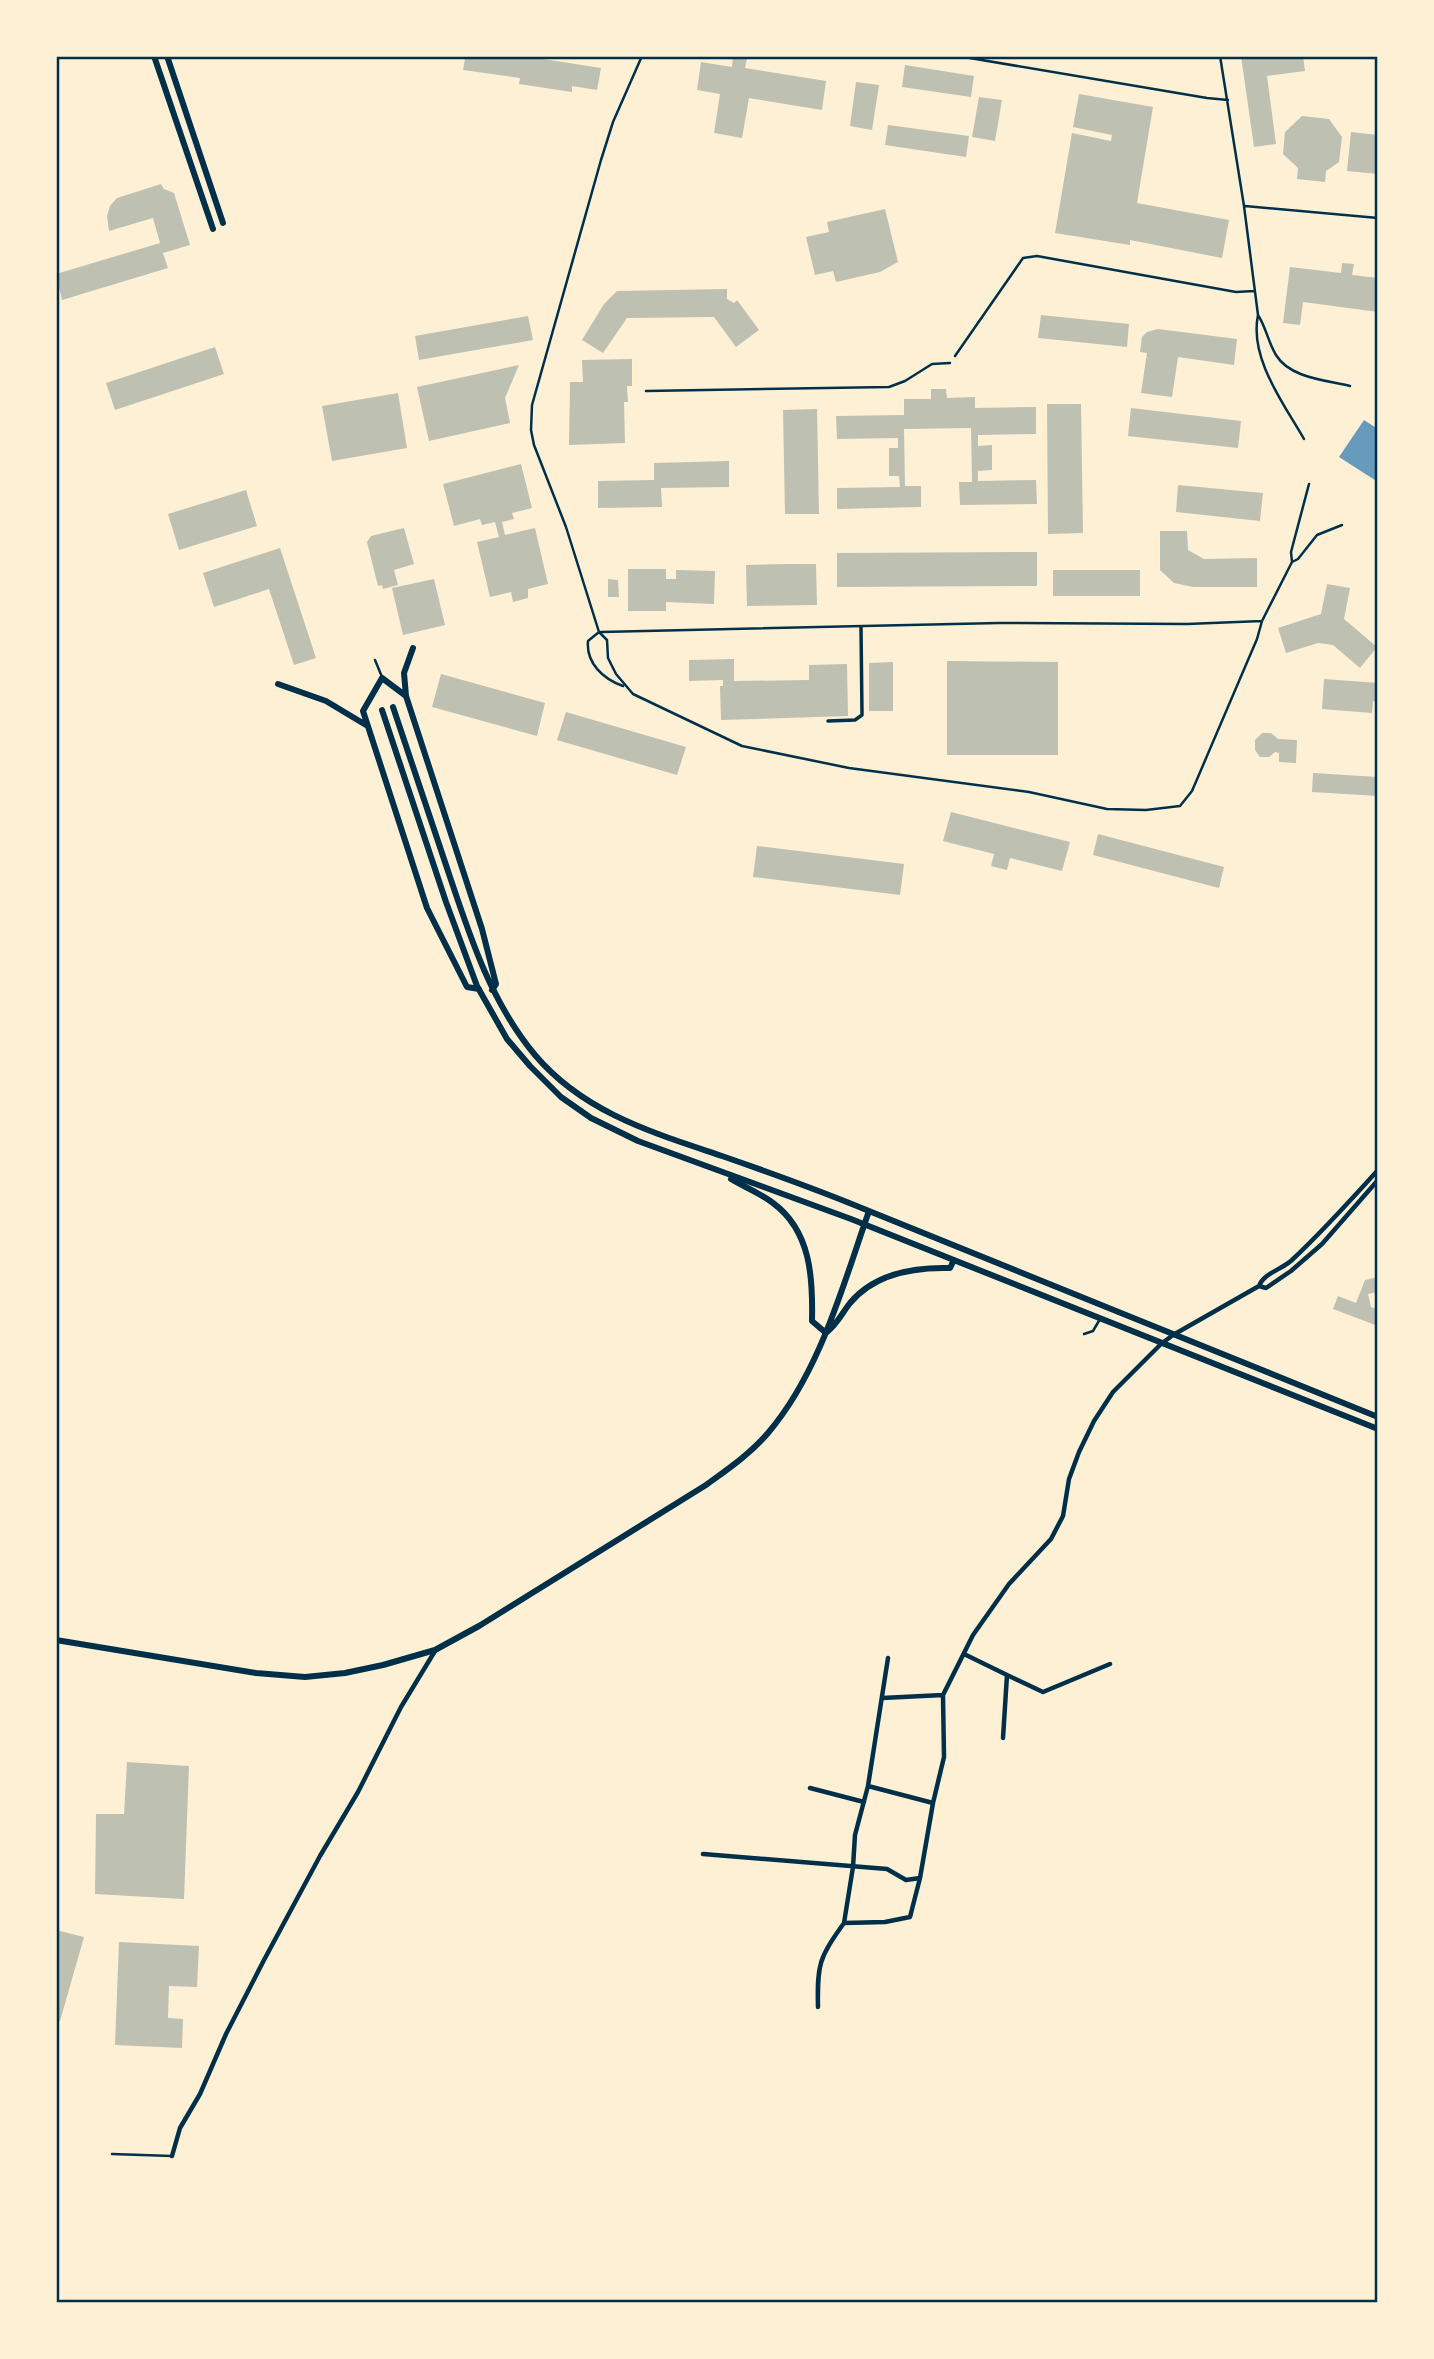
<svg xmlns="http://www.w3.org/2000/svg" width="1434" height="2359" viewBox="0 0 1434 2359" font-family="Signika,sans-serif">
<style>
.water{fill:#669bbc}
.building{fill:#bec0b2}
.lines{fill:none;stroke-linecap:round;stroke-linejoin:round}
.service{stroke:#003049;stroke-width:2.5}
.pedestrian{stroke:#003049;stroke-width:3.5}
.minor{stroke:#003049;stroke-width:4.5}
.tertiary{stroke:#003049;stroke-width:6}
.neatline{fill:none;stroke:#003049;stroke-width:2.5}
</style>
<rect width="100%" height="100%" fill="#fdf0d5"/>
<path class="water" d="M1364,420L1378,429V482L1339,457Z"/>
<path class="building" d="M455,56H524L601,68L597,90L572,86V92L519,84L520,78L463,70L465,59Z
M733,56L747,58L745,68L826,81L822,110L749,98L742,138L714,133L720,94L697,90L701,62L732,67Z
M1241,56H1303L1305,71L1267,76L1276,144L1254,147Z
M905,65L974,76L971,97L902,87Z
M856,82L879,85L872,130L850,126Z
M1079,94L1153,107L1137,203L1229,220L1222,258L1130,240V245L1055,233L1072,133L1111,141L1112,135L1073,127Z
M979,97L1002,100L995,141L972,137Z
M1302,116L1329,119L1342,137L1339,162L1326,171L1325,182L1297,179L1298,168L1283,154L1285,132Z
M888,125L969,136L966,157L885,145Z
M1351,132L1378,135V174L1347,171Z
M161,184L164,189L174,193L190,245L163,253L168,268L62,300L56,274L160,243L153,218L109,231L107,216L110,206L117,198Z
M885,209L898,262L880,272L836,282L833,271L815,275L806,237L829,232L827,222Z
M1342,263L1354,264L1352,275L1378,278V312L1303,302L1300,325L1283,323L1290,267L1341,273Z
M727,289V299L734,303L737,300L759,330L736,347L714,317L627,318L603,353L582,340L604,304L617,291Z
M1041,315L1129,324L1127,347L1038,338Z
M528,316L533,340L419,360L415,336Z
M1158,329L1237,339L1234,365L1178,357L1172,397L1141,393L1147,353L1140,352L1142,337L1147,332Z
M215,347L224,374L115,410L106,383Z
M632,359V386H627L628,402H624L625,443L569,445L570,382H583L582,360Z
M519,365L505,398L510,423L429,441L417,387Z
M931,389H946L947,398L975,397V408L1036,407V434L978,435V446L992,445V470L978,471V481L1036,480L1037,504L960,505L959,482H972L971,428L904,429L905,486H921V507L837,509V488L900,487L899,476H889V448H898V438L837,439L836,416L904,415V399H931Z
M398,393L407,448L332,461L322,406Z
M1047,404H1081L1083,533L1048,534Z
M1131,408L1241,421L1238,448L1128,436Z
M817,409L819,514H785L783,410Z
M729,461V487L661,488L662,507L598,508V481L654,480V463Z
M521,464L532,508L512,513L514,519L502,522L505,535L535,528L548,584L528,589V598L513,602L511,592L490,597L477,542L499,537L495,522L482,525L480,519L454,526L443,484Z
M1178,485L1263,493L1260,521L1176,512Z
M246,490L257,526L179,550L168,514Z
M404,528L414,564L394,570L398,585L383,589L382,585L378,586L367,542L371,536Z
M1160,531H1187L1188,550L1204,559L1257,558V587H1193L1174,583L1160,570Z
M280,548L316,658L294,665L269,589L214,607L203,573Z
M1037,552V586L837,587V553Z
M788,564H816L817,605L747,606L746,565Z
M628,569H666V579H676V570L715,571L714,604L666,602V611H628Z
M1053,570H1140V596H1053Z
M434,579L445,625L403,635L392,588Z
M608,579L618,580L619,597H608Z
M1327,584L1350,588L1344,619L1377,647L1360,668L1333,645L1318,643L1286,653L1278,628L1321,614Z
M734,659V681L809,680V665L847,664L848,716L721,720L720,686H723V680L689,681V660Z
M947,661L1058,662V755H947Z
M893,662V711H869V663Z
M441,674L545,703L537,736L432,707Z
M1324,679L1378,683V702L1373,701L1372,713L1322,709Z
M566,712L686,747L677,775L557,740Z
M1262,733H1271L1278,739L1297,740L1296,763L1279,762V753L1275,752L1269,757H1260L1255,750V740Z
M1313,773L1378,777V796L1312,792Z
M951,812L1070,842L1062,871L1010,858L1007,870L991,866L994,854L943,841Z
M1098,834L1224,867L1219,888L1093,855Z
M757,846L904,864L900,895L753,877Z
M1378,1277V1292L1368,1294L1371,1307L1378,1309V1326L1333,1309L1338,1296L1356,1303L1365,1280Z
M127,1762L189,1766L184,1899L95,1894L96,1814H124Z
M56,1930L84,1937L60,2021H56Z
M119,1942L199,1946L197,1987L169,1986L168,2018L183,2019L182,2048L115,2045Z"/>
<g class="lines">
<path class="service" d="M958,56L1207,98L1228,100
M1220,56L1244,206L1258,315C1266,327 1268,342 1276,355C1290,378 1325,380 1350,386
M1245,206L1378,218
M1258,315C1249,358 1284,404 1304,439
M955,356L1023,258L1037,256L1236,292L1254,291
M646,391L889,387L905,381L932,364L950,363
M1292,562L1291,552L1309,484
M599,632L607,640L608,658L616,674L633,694L742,746L849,768L1029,792L1107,809L1146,810L1180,806L1192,791L1257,639L1262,621L1292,562L1298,559L1317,535L1342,525
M599,632L566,527L534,445L531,430L532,405L601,160L613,122L642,56
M599,632L588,641C586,663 603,679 623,686
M601,632L999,623L1187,624L1262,621
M375,660L382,677
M1084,1334L1093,1331L1100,1319
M112,2154L172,2156"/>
<path class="pedestrian" d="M828,721L855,720L862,715L861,627"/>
<path class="minor" d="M1259,1286C1264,1273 1281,1270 1292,1260C1322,1232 1350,1201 1378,1170
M964,1654L1007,1675L1003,1738
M1007,1675L1043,1692L1110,1664
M882,1698L943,1695
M868,1786L933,1803L944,1757L943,1695L973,1635L1009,1584L1051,1539L1063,1516L1069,1479L1079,1452L1094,1421L1113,1392L1161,1344L1173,1335L1259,1286L1266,1288L1291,1271L1322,1244L1378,1180
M810,1788L864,1802
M703,1854L887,1869L906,1880L920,1878
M844,1923L853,1867L855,1835L868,1786L888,1658
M818,2007C817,1964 819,1958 844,1923L885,1922L910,1917L920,1878L933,1803
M172,2156L180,2128L200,2094L226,2034L264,1960L320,1856L358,1792L401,1707L435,1651"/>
<path class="tertiary" d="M154,56L213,229
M167,56L223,223
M413,648L404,673L406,696L482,929L496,984L492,990
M278,684L326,701L366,725
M406,696L382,678L363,711L427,908L467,987L479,989
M393,707C411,760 429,814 447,868C469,934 490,1001 535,1055C584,1113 654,1133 722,1156C771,1173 821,1191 869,1211C1038,1281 1209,1347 1378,1417
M382,710L446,902L477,986L507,1039L530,1066L561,1097L591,1118L638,1141L851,1219L1378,1429
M731,1179C744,1187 760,1193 773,1203C811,1231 813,1278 812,1321L826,1333C839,1322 840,1316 850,1303C875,1273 914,1267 950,1268L954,1260
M56,1640L256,1673L305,1677L345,1673L383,1665L435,1650L479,1626L706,1485C728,1469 750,1454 768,1433C820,1372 843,1285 869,1211"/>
</g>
<rect width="1434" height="2359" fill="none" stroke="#fdf0d5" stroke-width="116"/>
<rect x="58" y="58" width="1318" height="2243" class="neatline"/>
</svg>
